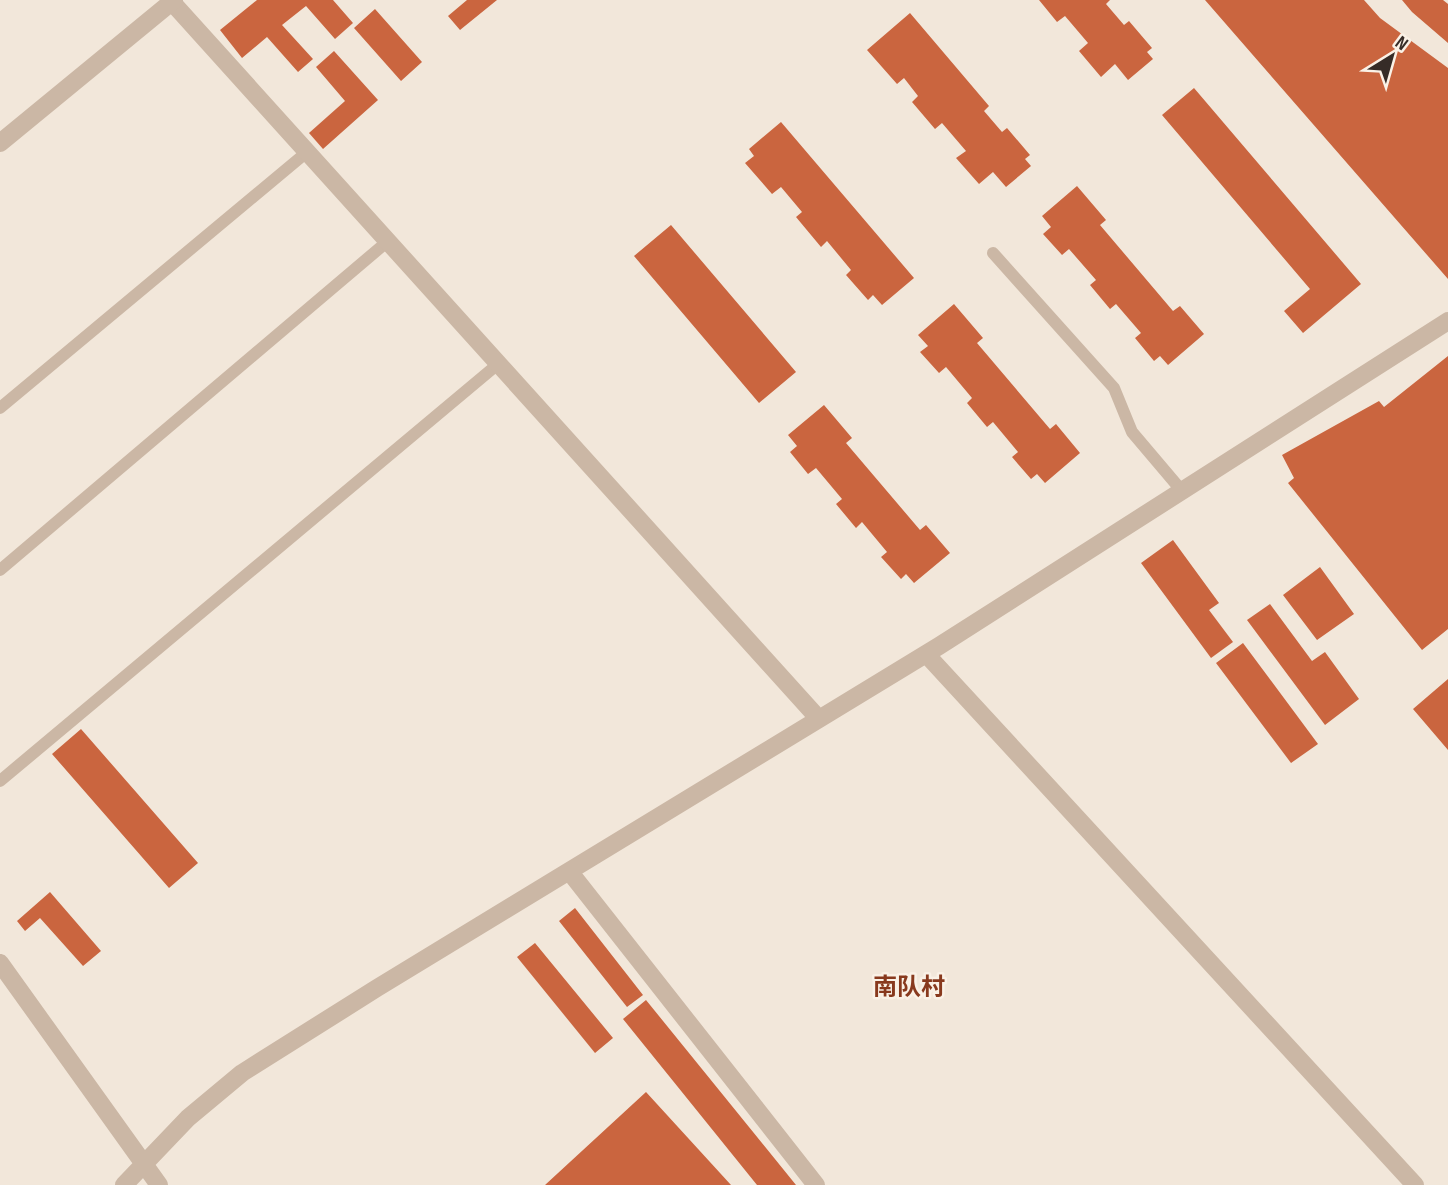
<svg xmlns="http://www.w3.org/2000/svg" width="1448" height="1185" viewBox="0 0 1448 1185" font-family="'Sofia Sans Condensed','Noto Sans SC',sans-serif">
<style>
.building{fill:#ca653f}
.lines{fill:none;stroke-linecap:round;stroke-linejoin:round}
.service{stroke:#cbb7a5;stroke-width:12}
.minor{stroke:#cbb7a5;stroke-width:18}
.tertiary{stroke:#cbb7a5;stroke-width:18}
.labels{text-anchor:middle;stroke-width:5;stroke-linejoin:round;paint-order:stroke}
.quarter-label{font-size:24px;font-weight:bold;fill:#88391d;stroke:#faf1e6}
</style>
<rect width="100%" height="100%" fill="#f2e7da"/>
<path class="building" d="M257,0H333L353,23L335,39L306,6L282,25L313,59L298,72L267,37L242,58L220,30Z
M467,0H497L460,30L448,16Z
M1039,0H1110L1106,4L1124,25L1129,21L1152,48L1147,52L1153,59L1128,80L1115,64L1101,77L1079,51L1088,43L1065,16L1057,22Z
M1205,0H1364L1380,18L1448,68V279Z
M1402,0H1443L1448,4V43L1412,12Z
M375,9L422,62L401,81L354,28Z
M910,13L989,106L984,111L1002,132L1007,128L1030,155L1025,159L1031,166L1006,187L993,172L979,184L956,158L966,151L942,123L935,129L912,102L918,96L904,78L897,84L867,50Z
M334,51L378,100L323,149L309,133L345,101L316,67Z
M1194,88L1361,284L1303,333L1284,311L1310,289L1162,115Z
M781,122L914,278L882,305L873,295L868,300L846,275L851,270L827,241L821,247L796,217L802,212L781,187L772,194L745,163L754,156L749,149Z
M1077,186L1106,220L1100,225L1173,311L1180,306L1204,334L1168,365L1160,356L1154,361L1135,338L1141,333L1116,304L1110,309L1090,285L1096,280L1069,249L1062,255L1043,234L1051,227L1042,216Z
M671,225L796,372L759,403L634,256Z
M954,304L983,338L977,343L1050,429L1056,424L1080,453L1045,483L1037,474L1031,479L1012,457L1018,452L993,422L987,427L967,403L972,398L946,367L939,373L920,352L928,346L918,335Z
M1448,356V629L1422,650L1288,483L1294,478L1282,455L1379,401L1384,407Z
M824,405L852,438L846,443L920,530L926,525L950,553L914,583L906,574L901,579L881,557L887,552L862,522L856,528L836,504L842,499L816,468L808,474L790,452L797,446L788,435Z
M1173,540L1219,603L1209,610L1233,642L1211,658L1141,563Z
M1320,567L1354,614L1317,640L1283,595Z
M1270,604L1312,661L1325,652L1359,699L1325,725L1247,620Z
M1243,643L1318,744L1291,763L1216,663Z
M1448,679V750L1413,709Z
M81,729L198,863L169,888L52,754Z
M50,892L101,951L83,966L40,918L25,931L17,921Z
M575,908L643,995L627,1007L559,921Z
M535,943L613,1038L595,1053L517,957Z
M646,1000L796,1185H757L623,1019Z
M646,1092L731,1185H545Z"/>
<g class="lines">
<path class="service" d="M993,253L1114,388L1132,432L1182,491
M0,408L307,152
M0,570L388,241
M0,781L498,364"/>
<path class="minor" d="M170,0L819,719
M926,654L1415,1185
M569,871L816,1185
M0,963L159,1185
M124,1185L188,1118L242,1073L377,988L939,646L1448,321"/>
<path class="tertiary" d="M0,143L174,0"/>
</g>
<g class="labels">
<g class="quarter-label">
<text x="909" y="995">南队村</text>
</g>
</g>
<g transform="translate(1392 56) rotate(37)" stroke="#faf1e6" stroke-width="5" paint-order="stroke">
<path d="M0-5L12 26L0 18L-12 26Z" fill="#362c27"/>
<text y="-10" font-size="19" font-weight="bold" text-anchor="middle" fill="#362c27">N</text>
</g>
</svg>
